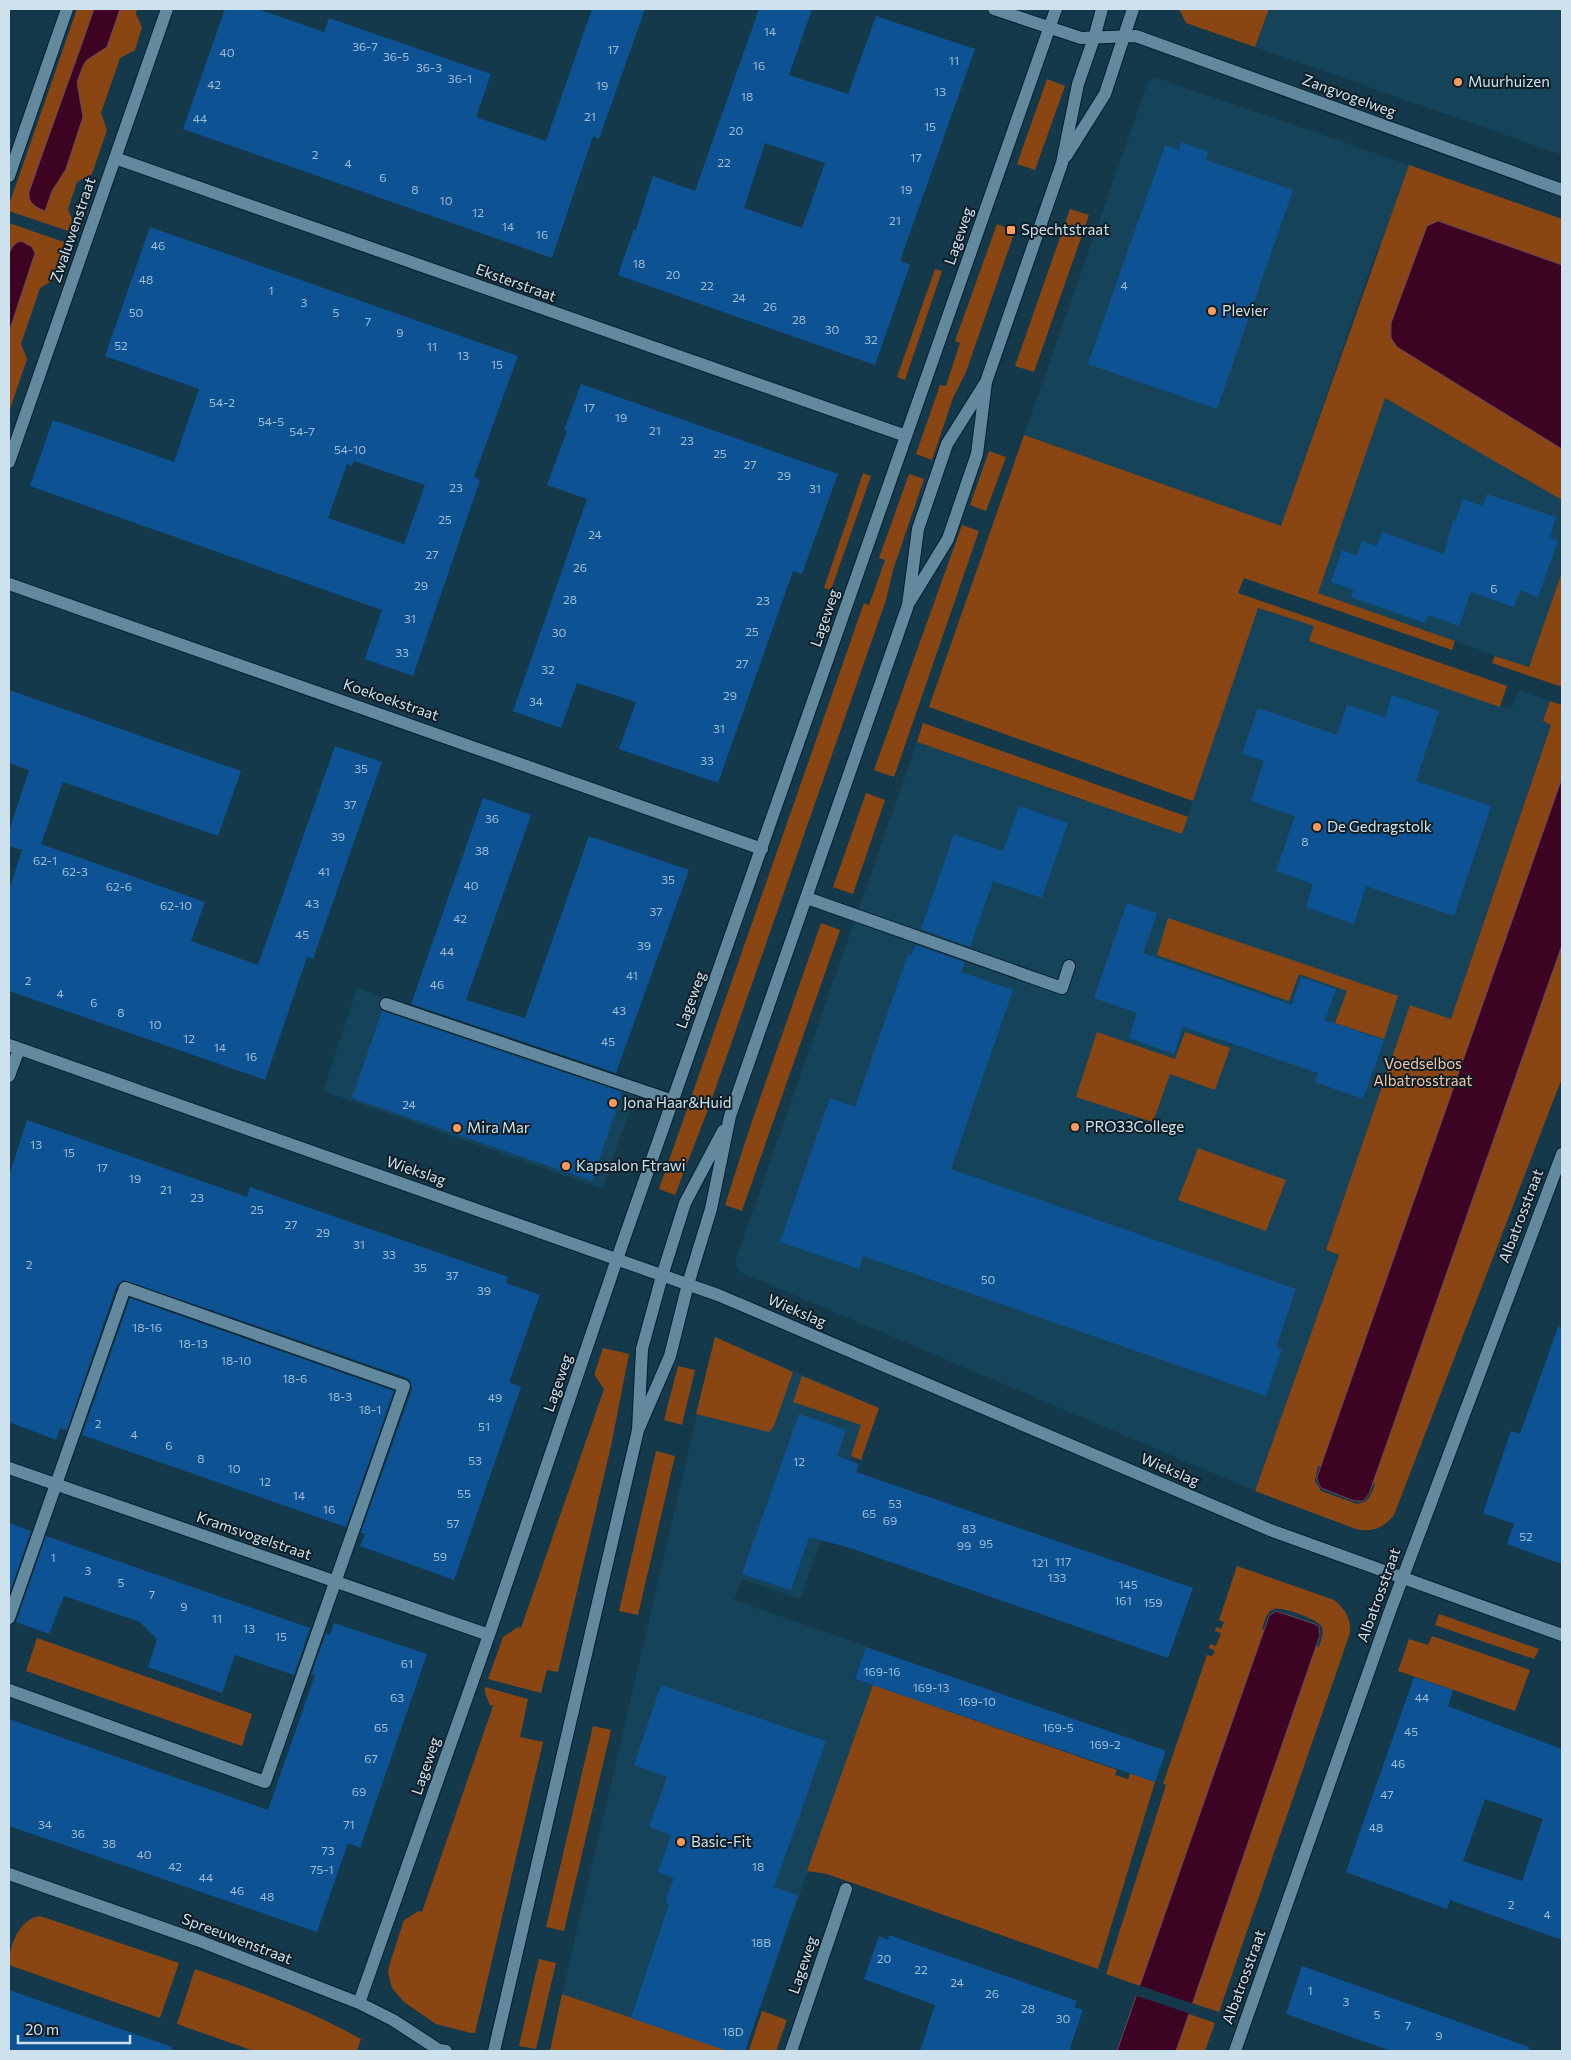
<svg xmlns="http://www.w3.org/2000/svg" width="1571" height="2060" viewBox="0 0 1571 2060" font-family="Commissioner,sans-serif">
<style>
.built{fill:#15445a}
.green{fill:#8a4612}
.water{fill:#3d0323;stroke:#684660}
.pier{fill:#13394b}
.building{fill:#0d5394;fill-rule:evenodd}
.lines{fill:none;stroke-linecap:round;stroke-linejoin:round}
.service-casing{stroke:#031f2c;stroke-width:14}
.minor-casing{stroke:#031f2c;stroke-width:14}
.tertiary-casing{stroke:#031f2c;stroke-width:14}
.service{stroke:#63899e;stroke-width:12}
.minor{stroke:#63899e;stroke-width:12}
.tertiary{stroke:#63899e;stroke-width:12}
.poi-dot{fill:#ff9b5a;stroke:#0f1e26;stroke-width:2}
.labels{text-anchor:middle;stroke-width:4;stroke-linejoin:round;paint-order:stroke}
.number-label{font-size:12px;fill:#9ebed7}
.poi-label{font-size:15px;fill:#cee2ed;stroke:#0f1e26;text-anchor:start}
.street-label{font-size:15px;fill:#cee2ed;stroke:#0f1e26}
.park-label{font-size:15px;fill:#f9c4a5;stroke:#0f1e26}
</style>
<rect width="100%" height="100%" fill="#13394b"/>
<path class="built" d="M1269,9H1562V155L1255,47Z
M1155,77L1409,165L1382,241L1376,252L1281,526L1024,435L1148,82Z
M1385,398L1562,500V572L1529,667L1318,593Z
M1257,608L1314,626L1310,641L1511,710L1519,690L1550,701L1543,721L1551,724L1451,1019L1410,1005L1326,1250L1339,1255L1255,1491L740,1272L735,1262L917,742L1085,801L1188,817Z
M357,988L638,1085L603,1189L323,1091Z
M715,1337L879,1408L861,1460L851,1457L800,1599L742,1579L734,1600L867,1646L854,1679L873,1685L745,2051H739L701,2037L699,2041L562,1994Z"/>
<path class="green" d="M77,9H137L136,14L142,27L135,50L120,58L101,113L107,130L92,174L77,182L68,209L74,224L71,232L9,211V205Z
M1179,9H1269L1255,47L1186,23Z
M1047,79L1065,86L1035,170L1017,164Z
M1409,165L1562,219V265L1438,221L1390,330L1391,338L1397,347L1562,449V500L1385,398L1318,593L1455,641L1452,650L1244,578L1238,593L1507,686L1500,707L1309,641L1314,626L1258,608L1193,801L929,707L1024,435L1281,526Z
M1070,209L1089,215L1034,372L1015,366Z
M9,223L67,243L55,279L40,288L21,344L27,359L9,412Z
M997,224L1015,231L966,372L953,398L932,460L916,454L940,385L946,386L960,343L955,341Z
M935,269L942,271L905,380L897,377Z
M989,451L1006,457L986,511L970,505Z
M863,473L871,476L831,590L824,588Z
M909,474L924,479L893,570L886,600L709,1107L675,1195L659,1189L864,603L869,605L885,560L879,558Z
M962,525L979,531L894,777L874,770Z
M1562,572V687L1492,663L1495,656L1529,667Z
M1550,701L1562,705V778L1321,1467L1318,1466L1315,1481L1321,1491L1357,1504L1364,1502L1369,1498L1375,1485L1373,1483L1562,945V1078L1394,1515C1384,1528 1372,1533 1356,1529L1255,1491L1339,1255L1326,1250L1410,1005L1451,1019L1551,725L1543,721Z
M923,723L1188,817L1182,834L917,742Z
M866,793L885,800L853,894L833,887Z
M1168,918L1398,996L1384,1039L1335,1023L1347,991L1299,974L1289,1001L1157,955Z
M821,923L840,930L742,1211L725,1205L750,1127Z
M1097,1032L1175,1059L1185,1032L1230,1048L1215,1090L1170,1074L1153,1122L1076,1097Z
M1198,1148L1286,1180L1266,1231L1178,1200Z
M715,1337L793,1372L774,1426L769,1432L696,1414Z
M603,1348L629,1354L611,1446L558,1672L547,1670L541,1693L488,1679L503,1637L518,1627L521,1628L604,1389L595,1376V1372Z
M678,1366L695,1370L682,1425L664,1420Z
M802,1376L879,1408L861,1460L851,1456L861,1425L793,1402Z
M656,1451L675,1456L638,1615L619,1611Z
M1237,1566L1334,1600C1345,1609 1351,1618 1350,1633L1219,2012L1192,2003L1316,1646L1319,1647C1321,1641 1324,1634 1322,1627C1319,1620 1282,1606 1274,1609C1266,1612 1265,1621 1262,1629L1264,1630L1140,1986L1106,1974L1166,1785L1163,1784L1207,1655L1212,1656L1215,1651L1209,1648L1210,1644L1216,1646L1221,1633L1215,1631L1216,1627L1221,1629L1224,1622L1219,1620Z
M1439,1614L1539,1649L1534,1659L1435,1625Z
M1432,1636L1530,1670L1515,1711L1398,1671L1409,1639L1428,1645Z
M37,1638L252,1714L242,1746L26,1671Z
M873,1685L1117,1770L1115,1775L1128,1779L1130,1773L1155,1782L1098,1969L827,1874L807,1871Z
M485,1687L528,1699L520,1737L543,1742L475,2033H471L436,2024L404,2002L392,1988L388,1973L389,1966L404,1920L419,1911L422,1912L493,1706L490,1705L485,1693Z
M593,1726L611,1730L564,1931L546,1927Z
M40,1916L179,1963L160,2018L9,1965C9,1946 19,1919 40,1916Z
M539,1959L556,1963L536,2049L519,2046Z
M195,1969C253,1989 308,2010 361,2039L357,2051H254L177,2024Z
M562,1994L699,2041L701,2037L739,2051H550Z
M762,2011L787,2020L776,2051L749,2050Z
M1189,2014L1215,2023L1205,2051H1176Z"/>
<path class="water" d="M94,9H120L107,47L87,60L83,66L77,82L83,117L66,169L52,191L45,211C36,207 28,204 29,192C50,131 73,70 94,9Z
M1438,221L1562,265V449L1397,347L1391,338V323L1427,226Z
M21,241L32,247L35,253L9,332V255C11,248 13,244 21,241Z
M1562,778V945L1369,1494L1363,1501H1354L1321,1488L1317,1480V1477Z
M1276,1611L1315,1624L1319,1627L1320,1635L1176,2051H1117L1269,1616Z"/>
<path class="pier" d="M1138,1985L1194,2004L1191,2014L1134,1995Z"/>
<path class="building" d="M225,9H258L324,32L329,18L491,74L476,117L546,141L592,9H645L599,139L593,136L552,258L183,129Z
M759,9H812L789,75L848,94L876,16L975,49L900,261L910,265L875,365L618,275L634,229L636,230L653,176L695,191ZM765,143L825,163L802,228L744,208Z
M1181,142L1208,152L1206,160L1293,190L1217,409L1088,364L1165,145L1179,150Z
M150,227L518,356L474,477L480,480L413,676L365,659L382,610L30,486L53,420L174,462L199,389L105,356ZM354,461L425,485L404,544L328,518L347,464L352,466Z
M581,384L838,474L802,574L793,571L718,783L619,749L636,702L577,683L561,728L513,711L587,499L547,485L567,431L564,430Z
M1487,494L1556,517L1550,538L1558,541L1538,597L1520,590L1514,607L1471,592L1459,626L1428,615L1425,623L1351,597L1354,590L1331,582L1342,550L1357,556L1362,541L1377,546L1382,532L1444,554L1453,521H1455L1463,499L1483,506Z
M9,690L241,771L218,836L63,782L41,844L205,902L191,941L258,965L335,746L382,762L313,959L307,957L265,1080L9,991V890L22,850L9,846V831L29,770L9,763Z
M1392,695L1439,711L1416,781L1491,806L1454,916L1366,886L1354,924L1306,907L1313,884L1276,871L1295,816L1251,801L1264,761L1242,754L1258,708L1337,735L1347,705L1385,717Z
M483,798L531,815L466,1000L525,1018L589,836L689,870L616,1073L411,1004Z
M1019,806L1068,823L1042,898L993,881L970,947L921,929L954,834L1003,851Z
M1127,903L1157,913L1143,953L1292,1005L1301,977L1336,989L1325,1020L1384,1040L1363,1099L1315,1082L1318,1073L1183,1027L1174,1054L1129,1038L1137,1013L1094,998Z
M915,945L965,962L961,972L1013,990L951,1169L1296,1289L1276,1347L1282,1349L1266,1396L863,1256L859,1269L780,1242L830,1098L855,1107L908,954L912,955Z
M382,1011L622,1092L592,1181L352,1098Z
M27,1120L247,1197L250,1187L508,1277L506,1283L540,1295L509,1382L521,1387L454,1580L360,1546L365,1534L361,1532L412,1389L410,1381L407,1378L124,1280L117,1285L67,1430L60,1428L56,1440L9,1422V1176Z
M130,1298L394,1391L346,1527L82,1435Z
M1558,1327H1562V1564L1507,1544L1514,1524L1483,1513L1511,1431L1520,1434Z
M799,1414L846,1430L837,1456L859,1464L856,1472L1193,1588L1168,1658L847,1547L809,1537L791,1590L742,1574Z
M9,1523L31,1531L9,1594Z
M46,1536L310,1628L294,1675L235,1655L222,1693L148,1667L157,1639L140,1622L64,1596L49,1634L16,1622Z
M334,1623L427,1654L360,1848L348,1843L317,1932L9,1826V1719L268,1810L315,1675H311L326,1633L330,1635Z
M866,1647L1166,1751L1155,1782L855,1679Z
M1414,1677L1453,1690L1448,1706L1562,1749V1940L1450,1900L1447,1909L1346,1872ZM1485,1799L1543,1819L1522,1881L1463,1861Z
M661,1685L826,1741L774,1887L798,1895L745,2051H727L631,2018L669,1904L665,1902L674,1878L658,1872L671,1835L649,1827L667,1777L634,1765Z
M889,1935L1077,2001L1074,2007L1083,2010L1069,2051H920L935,2005L864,1979L879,1936L888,1940Z
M1302,1966L1529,2047V2051H1391L1286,2014Z
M9,1990L172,2047L171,2051H9Z"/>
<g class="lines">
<g class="service-casing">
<path id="service" d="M807,898L1062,988L1069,966
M386,1004L673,1101
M9,1618L125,1288L404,1386L265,1782L9,1690"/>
</g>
<g class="minor-casing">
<path id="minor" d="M994,9L1081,38L1136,36L1562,190
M115,158L906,436
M9,176L67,9
M9,462L167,9
M9,584L762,849
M9,1045L718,1295L1270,1530L1562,1635
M9,1076L19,1049
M9,1468L489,1635
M9,1874L197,1940L359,2003L393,2020L439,2050L446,2051
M359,2003L489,1635L617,1259L1056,9
M791,2051L846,1889
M1235,2051L1389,1614L1562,1154"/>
</g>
<g class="tertiary-casing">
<path id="tertiary" d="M1066,156L1105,94L1133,9
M910,601L948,539L977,454L986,382L1062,163L1078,84L1094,38L1102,9
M638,1430L670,1356L688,1284L711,1209L730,1116L908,605L918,529L947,444L986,382
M494,2051L638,1430L642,1349L662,1276L685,1203L723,1131"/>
</g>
<use href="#service" class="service"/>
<use href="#minor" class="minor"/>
<use href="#tertiary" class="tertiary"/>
</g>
<g class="poi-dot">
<circle cx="1458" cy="82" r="5"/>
<rect x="1006" y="225" width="10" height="10" rx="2.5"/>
<circle cx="1212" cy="311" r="5"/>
<circle cx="1317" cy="827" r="5"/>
<circle cx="613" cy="1103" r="5"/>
<circle cx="1075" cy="1127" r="5"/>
<circle cx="457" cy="1128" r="5"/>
<circle cx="566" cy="1166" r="5"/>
<circle cx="681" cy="1842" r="5"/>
</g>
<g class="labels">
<g class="number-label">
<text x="770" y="36">14</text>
<text x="365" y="51">36-7</text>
<text x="613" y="54">17</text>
<text x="227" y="57">40</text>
<text x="396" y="61">36-5</text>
<text x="954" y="65">11</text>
<text x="759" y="70">16</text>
<text x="429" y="72">36-3</text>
<text x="460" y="83">36-1</text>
<text x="214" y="89">42</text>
<text x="602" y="90">19</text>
<text x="940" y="96">13</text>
<text x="747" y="101">18</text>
<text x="590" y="121">21</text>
<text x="200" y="123">44</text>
<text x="930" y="131">15</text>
<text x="736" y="135">20</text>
<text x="315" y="159">2</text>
<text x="916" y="162">17</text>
<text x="724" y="167">22</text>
<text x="348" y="168">4</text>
<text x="383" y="182">6</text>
<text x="415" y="194">8</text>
<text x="906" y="194">19</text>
<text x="446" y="205">10</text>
<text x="478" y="217">12</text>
<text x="895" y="225">21</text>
<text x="508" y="231">14</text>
<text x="542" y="239">16</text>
<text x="158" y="250">46</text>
<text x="639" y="268">18</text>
<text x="673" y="279">20</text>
<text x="146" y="284">48</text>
<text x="707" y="290">22</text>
<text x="1124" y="290">4</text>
<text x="271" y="295">1</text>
<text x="739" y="302">24</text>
<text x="304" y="307">3</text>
<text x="770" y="311">26</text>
<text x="136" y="317">50</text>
<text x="336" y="317">5</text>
<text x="799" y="324">28</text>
<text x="368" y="326">7</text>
<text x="832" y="334">30</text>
<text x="400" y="337">9</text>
<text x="871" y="344">32</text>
<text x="121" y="350">52</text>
<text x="432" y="351">11</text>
<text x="463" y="360">13</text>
<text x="497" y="369">15</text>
<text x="222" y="407">54-2</text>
<text x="589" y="412">17</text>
<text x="621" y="422">19</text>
<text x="271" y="426">54-5</text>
<text x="655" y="435">21</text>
<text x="302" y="436">54-7</text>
<text x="687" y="445">23</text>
<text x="350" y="454">54-10</text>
<text x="720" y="458">25</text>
<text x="750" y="469">27</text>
<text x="784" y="480">29</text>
<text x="456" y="492">23</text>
<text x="815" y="493">31</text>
<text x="445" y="524">25</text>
<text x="595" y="539">24</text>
<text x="432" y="559">27</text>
<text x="580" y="572">26</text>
<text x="421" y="590">29</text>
<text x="1494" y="593">6</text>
<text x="570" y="604">28</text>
<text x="763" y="605">23</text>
<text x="410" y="623">31</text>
<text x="752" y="636">25</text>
<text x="559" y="637">30</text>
<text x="402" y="657">33</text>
<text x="742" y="668">27</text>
<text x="548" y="674">32</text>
<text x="730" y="700">29</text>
<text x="536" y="706">34</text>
<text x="719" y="733">31</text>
<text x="707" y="765">33</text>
<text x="361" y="773">35</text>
<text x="350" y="809">37</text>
<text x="492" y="823">36</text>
<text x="338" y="841">39</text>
<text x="1305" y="846">8</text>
<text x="482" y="855">38</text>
<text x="45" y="865">62-1</text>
<text x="75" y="876">62-3</text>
<text x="324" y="876">41</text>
<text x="668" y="884">35</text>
<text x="471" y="890">40</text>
<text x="119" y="891">62-6</text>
<text x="312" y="908">43</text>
<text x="176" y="910">62-10</text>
<text x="656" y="916">37</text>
<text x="460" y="923">42</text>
<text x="302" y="939">45</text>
<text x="644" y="950">39</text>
<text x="447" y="956">44</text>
<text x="632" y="980">41</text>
<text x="28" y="985">2</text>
<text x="437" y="989">46</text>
<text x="60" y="998">4</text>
<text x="94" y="1007">6</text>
<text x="619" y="1015">43</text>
<text x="121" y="1017">8</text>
<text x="155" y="1029">10</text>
<text x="189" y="1043">12</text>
<text x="608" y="1046">45</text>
<text x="220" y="1052">14</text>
<text x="251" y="1061">16</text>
<text x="409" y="1109">24</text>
<text x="36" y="1149">13</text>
<text x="69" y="1157">15</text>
<text x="102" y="1172">17</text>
<text x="135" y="1183">19</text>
<text x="166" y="1194">21</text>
<text x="197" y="1202">23</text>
<text x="257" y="1214">25</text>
<text x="291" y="1229">27</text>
<text x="323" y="1237">29</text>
<text x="359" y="1249">31</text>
<text x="389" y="1259">33</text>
<text x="29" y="1269">2</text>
<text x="420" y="1272">35</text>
<text x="452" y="1280">37</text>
<text x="988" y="1284">50</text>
<text x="484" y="1295">39</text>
<text x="147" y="1332">18-16</text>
<text x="193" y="1348">18-13</text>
<text x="236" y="1365">18-10</text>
<text x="295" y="1383">18-6</text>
<text x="340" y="1401">18-3</text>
<text x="495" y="1402">49</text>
<text x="370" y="1414">18-1</text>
<text x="98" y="1428">2</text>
<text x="484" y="1431">51</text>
<text x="134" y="1439">4</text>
<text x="169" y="1450">6</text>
<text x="201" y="1463">8</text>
<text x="475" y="1465">53</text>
<text x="799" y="1466">12</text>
<text x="234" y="1473">10</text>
<text x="265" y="1486">12</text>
<text x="464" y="1498">55</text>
<text x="299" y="1500">14</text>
<text x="895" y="1508">53</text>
<text x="329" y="1514">16</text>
<text x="869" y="1518">65</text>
<text x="890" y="1525">69</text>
<text x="453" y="1528">57</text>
<text x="969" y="1533">83</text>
<text x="1526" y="1541">52</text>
<text x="986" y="1548">95</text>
<text x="964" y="1550">99</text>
<text x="440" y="1561">59</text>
<text x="53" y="1562">1</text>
<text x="1063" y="1566">117</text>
<text x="1040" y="1567">121</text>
<text x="88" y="1575">3</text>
<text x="1057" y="1582">133</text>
<text x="121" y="1587">5</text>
<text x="1128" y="1589">145</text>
<text x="152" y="1599">7</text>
<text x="1123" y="1605">161</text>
<text x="1153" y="1607">159</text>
<text x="184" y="1611">9</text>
<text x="217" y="1623">11</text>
<text x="249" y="1633">13</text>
<text x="281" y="1641">15</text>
<text x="407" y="1668">61</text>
<text x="882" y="1676">169-16</text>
<text x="931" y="1692">169-13</text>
<text x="397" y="1702">63</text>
<text x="1422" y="1702">44</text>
<text x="977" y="1706">169-10</text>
<text x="381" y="1732">65</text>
<text x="1058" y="1732">169-5</text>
<text x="1411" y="1736">45</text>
<text x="1105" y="1749">169-2</text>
<text x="371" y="1763">67</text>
<text x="1398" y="1768">46</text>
<text x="359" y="1796">69</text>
<text x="1387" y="1799">47</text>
<text x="45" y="1829">34</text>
<text x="349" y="1829">71</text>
<text x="1376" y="1832">48</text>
<text x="78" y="1838">36</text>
<text x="109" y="1848">38</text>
<text x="328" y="1855">73</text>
<text x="144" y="1859">40</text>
<text x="175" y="1871">42</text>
<text x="758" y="1871">18</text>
<text x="322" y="1874">75-1</text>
<text x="206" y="1882">44</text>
<text x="237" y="1895">46</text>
<text x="267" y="1901">48</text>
<text x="1511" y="1909">2</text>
<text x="1547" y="1919">4</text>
<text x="761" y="1947">18B</text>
<text x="884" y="1963">20</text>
<text x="921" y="1974">22</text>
<text x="957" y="1987">24</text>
<text x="1310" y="1995">1</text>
<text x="992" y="1998">26</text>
<text x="1346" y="2006">3</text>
<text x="1028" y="2013">28</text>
<text x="1377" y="2019">5</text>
<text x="1063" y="2023">30</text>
<text x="1408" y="2030">7</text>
<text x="733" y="2036">18D</text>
<text x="1439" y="2040">9</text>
</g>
<g class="poi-label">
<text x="1468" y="87">Muurhuizen</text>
<text x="1021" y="235">Spechtstraat</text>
<text x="1222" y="316">Plevier</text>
<text x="1327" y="832">De Gedragstolk</text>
<text x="623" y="1108">Jona Haar&amp;Huid</text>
<text x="1085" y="1132">PRO33College</text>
<text x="467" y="1133">Mira Mar</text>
<text x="576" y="1171">Kapsalon Ftrawi</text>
<text x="691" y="1847">Basic-Fit</text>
</g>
<g class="street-label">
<text transform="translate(1349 96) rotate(20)" y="5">Zangvogelweg</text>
<text transform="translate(73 230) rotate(-71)" y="5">Zwaluwenstraat</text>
<text transform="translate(959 236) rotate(-71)" y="5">Lageweg</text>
<text transform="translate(516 283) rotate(20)" y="5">Eksterstraat</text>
<text transform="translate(825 618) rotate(-71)" y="5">Lageweg</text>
<text transform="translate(391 700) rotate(19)" y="5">Koekoekstraat</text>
<text transform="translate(691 1000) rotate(-70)" y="5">Lageweg</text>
<text transform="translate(416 1171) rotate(19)" y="5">Wiekslag</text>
<text transform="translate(1521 1216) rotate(-69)" y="5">Albatrosstraat</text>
<text transform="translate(797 1311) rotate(23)" y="5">Wiekslag</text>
<text transform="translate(558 1383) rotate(-71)" y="5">Lageweg</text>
<text transform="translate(1170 1470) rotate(23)" y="5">Wiekslag</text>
<text transform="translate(254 1536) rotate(19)" y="5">Kramsvogelstraat</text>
<text transform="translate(1379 1595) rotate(-70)" y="5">Albatrosstraat</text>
<text transform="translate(426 1766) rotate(-71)" y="5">Lageweg</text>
<text transform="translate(237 1939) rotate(21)" y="5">Spreeuwenstraat</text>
<text transform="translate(803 1965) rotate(-71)" y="5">Lageweg</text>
<text transform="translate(1244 1977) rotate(-70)" y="5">Albatrosstraat</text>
</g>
<g class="park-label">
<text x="1423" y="1069">Voedselbos<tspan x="1423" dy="17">Albatrosstraat</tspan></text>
</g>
</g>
<rect width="1571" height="2060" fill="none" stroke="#cee2ed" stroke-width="20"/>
<path d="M18 2035v8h112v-8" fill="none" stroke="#cee2ed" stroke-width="2.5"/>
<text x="25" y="2035" font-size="15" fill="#cee2ed" stroke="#0f1e26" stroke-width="4" paint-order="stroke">20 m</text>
</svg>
